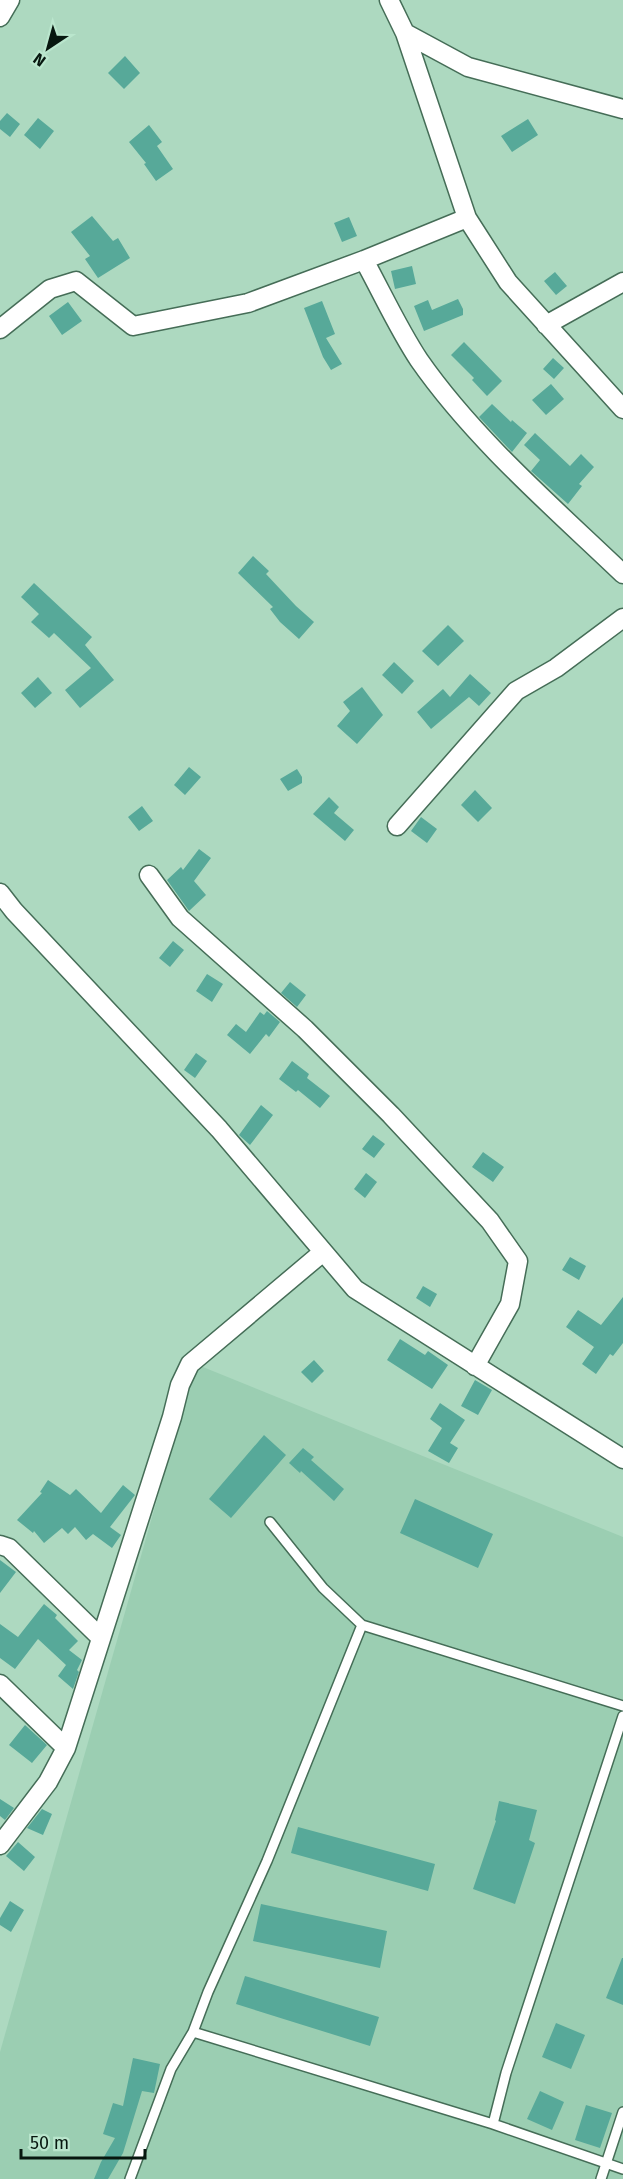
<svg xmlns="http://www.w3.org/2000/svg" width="623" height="2179" viewBox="0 0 623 2179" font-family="'Fira Sans',sans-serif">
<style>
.built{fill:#9bceb2}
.building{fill:#57a999}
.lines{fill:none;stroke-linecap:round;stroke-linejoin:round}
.lane-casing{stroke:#456d57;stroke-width:12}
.street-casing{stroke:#456d57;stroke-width:21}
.lane{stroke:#fff;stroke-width:9}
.street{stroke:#fff;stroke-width:18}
</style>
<rect width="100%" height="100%" fill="#add9c0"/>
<path class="built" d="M198,1365L623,1537V2179H0V2052L193,1373Z"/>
<path class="building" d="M125,56L140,73L124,89L108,73Z
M7,113L20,124L10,137L0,129V121Z
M38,118L54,131L40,149L24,135Z
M528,119L538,135L512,152L501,136Z
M149,125L162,142L157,146L173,169L156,181L144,164L146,163L129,142Z
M92,216L113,241L118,238L130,258L98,278L85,259L90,256L71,232Z
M349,217L357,236L342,242L334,223Z
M412,266L416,284L395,289L391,271Z
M555,272L567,286L556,295L544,281Z
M458,299L463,309V315L424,331L414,306L428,300L432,310Z
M322,301L335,334L326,338L342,364L331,370L323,357L304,308Z
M68,302L82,321L62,335L49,316Z
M464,342L502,381L487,396L472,380L474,378L451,355Z
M553,358L564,368L554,379L543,369Z
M551,384L564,399L546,415L532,400Z
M492,404L511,422L512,420L527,433L512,452L479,417Z
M535,433L570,466L581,454L594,467L579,484L582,486L568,504L531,471L540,460L524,445Z
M253,556L269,571L266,574L296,606L314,622L299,639L280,622L270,609L273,607L238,573Z
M34,583L92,637L85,645L114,680L80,708L65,690L91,668L54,633L49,638L31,622L39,614L21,597Z
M448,625L464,641L438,666L422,651Z
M394,662L414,681L402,694L382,675Z
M470,674L491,693L479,706L469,697L431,729L417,712L443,689L450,697Z
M38,677L52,693L35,708L21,693Z
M362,687L383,715L357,744L337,726L350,711L343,702Z
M189,767L201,777L185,795L174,785Z
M297,769L302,777V783L288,791L280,779Z
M475,790L492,808L478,822L461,805Z
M329,797L339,807L334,813L354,830L345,841L313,814Z
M142,806L153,821L139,831L128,817Z
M421,817L437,829L427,843L411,831Z
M199,849L211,858L194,881L206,895L189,911L167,880L181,867L183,870Z
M173,941L184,950L170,967L159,958Z
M207,974L223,984L212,1002L196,991Z
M290,982L306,995L297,1007L281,993Z
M267,1011L280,1022L269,1037L266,1034L250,1054L227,1035L236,1024L246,1032L260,1012L264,1015Z
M196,1053L207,1061L195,1078L184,1070Z
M292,1061L309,1074L307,1078L330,1096L320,1108L298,1090L296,1092L279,1079Z
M261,1105L273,1115L250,1145L239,1135Z
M373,1135L385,1144L374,1158L362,1149Z
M483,1152L504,1167L493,1182L472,1167Z
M366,1173L377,1182L365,1198L354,1189Z
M570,1257L586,1266L579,1280L562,1270Z
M423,1286L437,1294L430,1307L416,1298Z
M623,1297V1343L613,1356L610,1354L596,1374L582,1364L594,1347L566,1327L578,1310L601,1325Z
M400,1339L425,1355L428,1351L448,1365L432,1389L387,1360Z
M314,1360L324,1371L312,1383L301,1372Z
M475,1380L492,1390L478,1415L461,1406Z
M440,1403L465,1420L450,1443L458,1448L449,1463L428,1451L442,1428L430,1419Z
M264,1435L286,1455L231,1518L209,1499Z
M303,1448L314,1457L311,1460L344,1489L334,1501L301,1471L300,1473L289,1463Z
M48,1480L70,1495L76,1489L101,1513L123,1485L135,1495L110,1527L121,1535L112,1548L93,1534L86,1540L75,1527L68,1534L62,1528L44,1543L34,1531L33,1533L17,1520L42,1493L40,1492Z
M415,1499L493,1534L478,1568L400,1533Z
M0,1560L16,1572L0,1593Z
M44,1604L57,1615L55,1618L78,1641L69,1650L82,1660L77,1670L79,1672L73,1689L58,1676L66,1665L38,1639L15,1669L0,1658V1624L18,1637Z
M25,1725L47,1745L32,1763L9,1745Z
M0,1799L14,1808L5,1820L0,1816Z
M499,1801L537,1810L529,1840L535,1843L515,1904L473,1889L496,1821L495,1820Z
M42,1809L52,1814L43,1835L27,1828Z
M298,1827L435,1864L428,1891L291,1853Z
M18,1842L35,1857L24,1871L6,1856Z
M10,1901L24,1910L11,1932L0,1925V1918Z
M261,1904L387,1931L380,1968L253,1941Z
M622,1958H623V2005L606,1998Z
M245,1976L379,2017L370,2046L236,2004Z
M556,2023L585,2035L571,2069L542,2057Z
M133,2058L160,2064L154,2093L142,2091L123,2153L108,2179H94L101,2162L115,2138L103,2134L113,2103L123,2106Z
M540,2091L564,2102L552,2130L527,2119Z
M586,2105L612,2113L600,2148L575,2140Z"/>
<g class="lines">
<g class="lane-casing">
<path id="lane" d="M270,1522L323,1588L362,1625L623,1706
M193,2032L208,1992L267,1861L362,1625
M493,2124L506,2073L623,1716
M130,2179L171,2069L193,2032L493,2124L623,2169
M601,2179L623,2112"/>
</g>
<g class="street-casing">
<path id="street" d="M389,0L405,33L468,67L623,109
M0,17L10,0
M405,33L467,218L508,282L623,409
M364,260C382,293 399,330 419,360C474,439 554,508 623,574
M546,325L623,282
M0,329L50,289L76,281L133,326L248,303L364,260L467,218
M397,826L516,691L556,668L623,618
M149,875L180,918L305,1029L391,1115L490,1221L518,1261L510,1304L475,1366
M0,893L14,911L219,1129L355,1289L623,1459
M0,1545L9,1548L101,1638
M0,1684L66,1748
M0,1845L48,1782L66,1748L172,1417L180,1385L190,1364L323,1252"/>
</g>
<use href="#lane" class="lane"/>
<use href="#street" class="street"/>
</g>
<g transform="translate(48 48) rotate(216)" stroke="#bae6cd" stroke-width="4.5" paint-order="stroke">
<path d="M0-4.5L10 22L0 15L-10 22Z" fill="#07170f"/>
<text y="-9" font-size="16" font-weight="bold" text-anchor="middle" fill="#07170f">N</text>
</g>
<path d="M21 2149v9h124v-9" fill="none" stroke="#07170f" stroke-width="3"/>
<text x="30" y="2149" font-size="18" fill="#07170f" stroke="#bae6cd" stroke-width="4.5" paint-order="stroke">50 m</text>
</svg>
